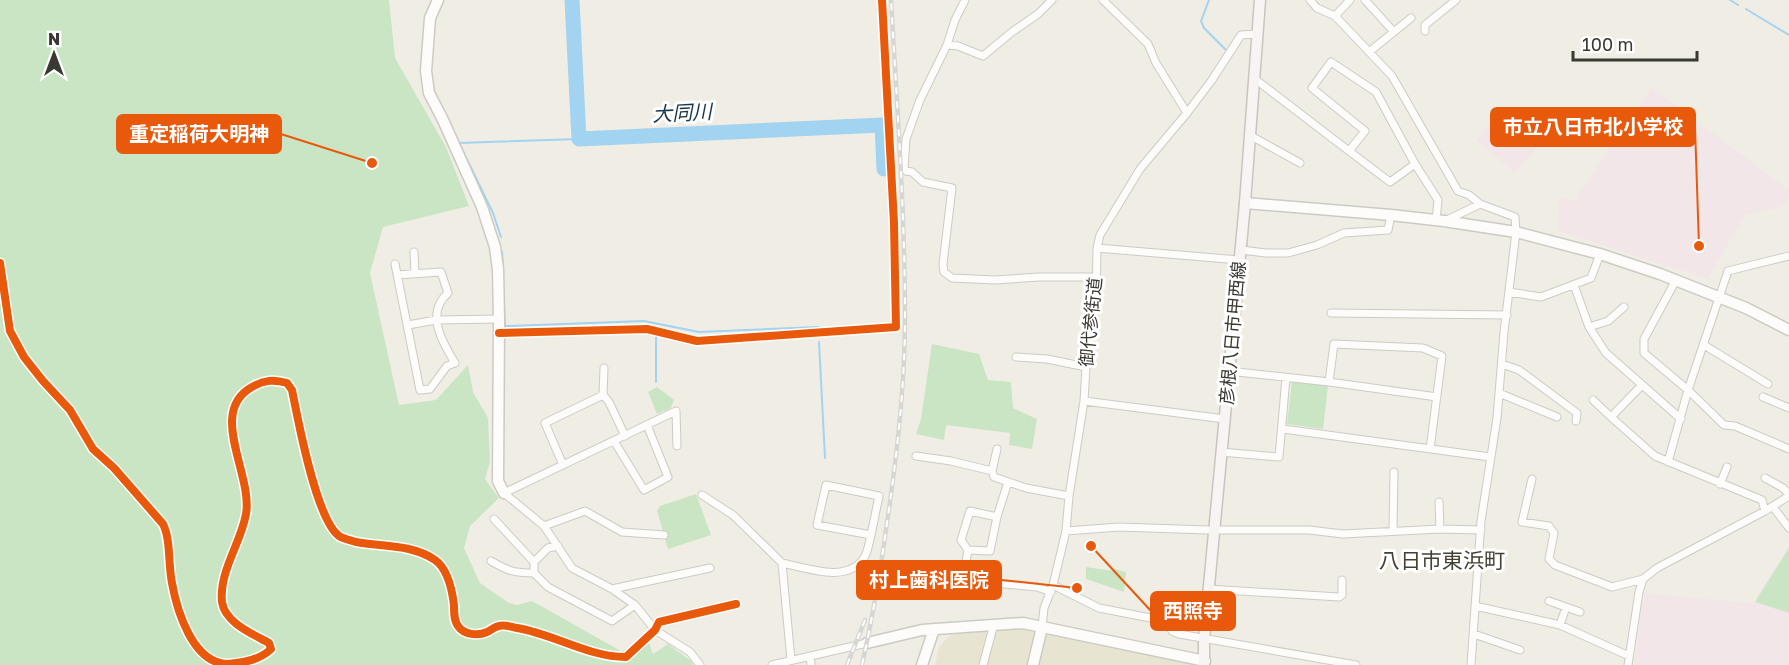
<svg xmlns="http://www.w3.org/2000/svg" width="1789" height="665" viewBox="0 0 1789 665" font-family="'Golos Text','Noto Sans JP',sans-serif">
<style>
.built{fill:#e7e4d2}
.education{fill:#f3e6e9}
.green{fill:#cae5c4}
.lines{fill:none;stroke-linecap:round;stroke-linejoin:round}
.stream{stroke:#a2d3f1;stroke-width:2}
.river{stroke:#a2d3f1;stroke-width:15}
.street-casing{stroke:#cccbc3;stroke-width:9}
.secondary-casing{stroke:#cccbc3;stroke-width:13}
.primary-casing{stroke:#cbc3bf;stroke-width:13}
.street{stroke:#fdfcfb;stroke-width:7}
.secondary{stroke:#fdfcfb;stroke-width:10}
.primary{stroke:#f8f4f3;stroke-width:10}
.rail-casing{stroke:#d6d6d3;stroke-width:4.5}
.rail{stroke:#fff;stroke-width:2;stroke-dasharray:7;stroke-linecap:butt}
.cycleway-casing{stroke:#fff;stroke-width:11}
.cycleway{stroke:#e8590c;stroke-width:8}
.labels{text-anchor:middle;stroke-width:6;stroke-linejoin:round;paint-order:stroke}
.street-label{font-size:18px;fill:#393832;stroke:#fff}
.water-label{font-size:20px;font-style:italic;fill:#18374b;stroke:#fff}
.quarter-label{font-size:21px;fill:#434133;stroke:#fff}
.leader{fill:none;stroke:#e8590c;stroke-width:2}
.callout-dot{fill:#e8590c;stroke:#fff;stroke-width:2}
.callout{fill:#e8590c;stroke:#e8590c;stroke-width:2}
.callout-label{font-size:20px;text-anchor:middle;font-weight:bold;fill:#fff}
</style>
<rect width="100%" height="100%" fill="#f0eee4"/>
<path class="built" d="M994,624L1042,627L1193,659L1195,665H935L939,647L949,636Z"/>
<path class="education" d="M1652,87L1789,190L1788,203L1781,207L1745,215L1708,279L1558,231L1559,197L1571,200L1578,199V195L1597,166Z
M1500,112L1539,145L1515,173L1476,140Z
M1789,545V665H1634L1644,593L1753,603Z"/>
<path class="green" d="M0,0H389L395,58L446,147L469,206L383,227L370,273L399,405L436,400L468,365L473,392L488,418L490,462L485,479L499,498L470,526L464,548L480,583L509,603L517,605L532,601L621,651L649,643L653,654L668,644L691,661L693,665H0Z
M932,344L979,354L988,380L1011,382L1013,408L1037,419L1032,449L1009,445L1010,433L946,425L944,440L916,434L921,419Z
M1292,381L1328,386L1323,429L1287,424Z
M657,387L674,400L671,408L657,414L648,392Z
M696,494L711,535L668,549L657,511L660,506Z
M1789,548V613L1755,602Z
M1086,567L1113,571L1115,569L1126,572L1124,592L1086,579Z"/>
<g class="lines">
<path class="stream" d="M1209,0L1201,21L1204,28L1227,51
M1730,0L1738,5
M1746,9L1789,35
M501,237L493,213L459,143L579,139
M502,252L503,265
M504,304L505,326H510L644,321L699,332L818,327
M656,335V382
M819,342L825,458"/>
<path class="river" d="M572,0L579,139L882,125L884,169"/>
<g class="street-casing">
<path id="street" d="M965,0L955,20L947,45L958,46L983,56L1012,32L1038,14L1052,0
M1103,0L1148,44L1156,63L1187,113
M1310,0L1317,8L1335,16L1392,76L1458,191L1469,195L1480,204
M1365,0L1394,32
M1335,16L1350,0
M1425,31V25L1456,0
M947,45L920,100L906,139L904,168L906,171L912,172L923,182L952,188L943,264L944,272L952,278L995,280L1039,277H1097
M1369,52L1411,18
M1255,79L1349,151L1365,131L1312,88L1331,62L1376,92L1415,164L1438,200L1436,221
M1251,136L1300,163
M1349,151L1390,182L1415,164
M1447,220L1480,204L1515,217L1516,232L1504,332L1497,418L1481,521L1471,665
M1097,248L1239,260
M1241,250L1266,253H1288L1317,245L1344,233L1388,230L1391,215
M414,252L415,273
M0,263L10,331L24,357L43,381L70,410L93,449L114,468L163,524C171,540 168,564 172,583C177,611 193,664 228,664C243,663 261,659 271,649L269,643C253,634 225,623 222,602C219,571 241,543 246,514C253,474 207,412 252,387C264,380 274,379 287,383L292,390C298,420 316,519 339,536C343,539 351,540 356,542C382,547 412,544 435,560C448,569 452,589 454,605C454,612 454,621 458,626C464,635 478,636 487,632C491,630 494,627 499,626C505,624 511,627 517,628C554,634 588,657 626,657L655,630L659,622L736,604
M395,264L420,390L430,389L447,366L455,363C442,342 425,313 448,293L441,272L397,275
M1676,280L1644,339V353L1688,390L1724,425L1735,426L1789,449
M1574,285L1589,327L1606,353L1681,419
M1509,292L1541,297L1591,278L1600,254
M1331,313L1507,315
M408,325L436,320L499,319
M1589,327L1608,321L1624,307
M499,333L647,329L697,341L896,327L894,223L882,0
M1704,345L1768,384
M1016,357L1047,359L1086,367
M1502,364L1519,370L1577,413L1576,421
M1228,371L1329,382L1437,397
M1329,382L1334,344L1423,348L1442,356L1430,449
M1642,385L1611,417L1655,456L1762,500L1765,511
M1499,393L1557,417
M603,395L604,368
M1763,397L1789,408
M1593,400L1611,417
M1084,401L1225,419
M1283,429L1490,457
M614,441L644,490L668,477L647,425
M677,446L676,411L504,493L544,526L572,568L612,589L635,605L655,630L690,652L700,665
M1221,452L1279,457L1286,378
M916,456L951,461L992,471L994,477L1026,488L1069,496
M1668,462L1688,390L1728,271L1789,256
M563,465L545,423L603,395L609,402L625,436
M992,471L997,449
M1765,478L1783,488L1789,494
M1532,479L1522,522L1549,526L1554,533L1549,559L1555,565L1612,587L1643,579
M1720,484L1727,467
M826,485L879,496L871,535L817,525Z
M702,495L733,515L782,563
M1439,502L1440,529
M1773,507L1789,528
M997,517L970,511L961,540L968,550L963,580L1037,587L1051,592
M494,519L534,562
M544,526L585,511L622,532L664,535
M1393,530L1394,472
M1066,531L1119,527L1207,530H1309L1343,534L1440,529L1481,530
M558,546L548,548L534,562V573L548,587L612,621L635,605
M968,550L990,551L997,517L1008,482
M491,561C508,571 514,573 534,573
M1053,585L1099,608L1166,621L1172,631L1179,634L1356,665
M612,589L710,568
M1208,589L1339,597L1342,595V580
M1549,601L1580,612
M1475,606L1560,625L1629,656
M1560,625L1566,607
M1042,627L1044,608L1053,585L1066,531L1069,496L1084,401L1086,367L1096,300L1097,248L1100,235L1140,169L1187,113L1212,80L1241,35L1258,34
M1474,634L1520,650
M810,656L811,665
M791,660L782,563C807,568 846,584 864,558C868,552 869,542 871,535
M772,665L867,643
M983,665L994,624
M1628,665L1639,592L1643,579L1657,568L1765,511L1789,496"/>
</g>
<g class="secondary-casing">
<path id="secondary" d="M438,0L430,18L426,71L429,93L443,120L482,207L495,247L498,269L499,319L498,481L504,493
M1245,203L1391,215L1444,221L1516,232L1600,254L1660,274L1746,308L1789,330
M867,643L922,630L1023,623L1205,661
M922,665L934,629
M1033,665L1042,627"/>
</g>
<g class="primary-casing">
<path id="primary" d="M1204,665V639L1245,203L1260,0"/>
</g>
<use href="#street" class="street"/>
<use href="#secondary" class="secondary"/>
<use href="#primary" class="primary"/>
<g class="rail-casing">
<path id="rail" d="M847,665L865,620
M862,665C871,625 878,585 884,544C895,469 905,394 905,318C905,212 897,106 891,0"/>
</g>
<use href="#rail" class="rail"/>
<g class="cycleway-casing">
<path id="cycleway" d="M0,263L10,331L24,357L43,381L70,410L93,449L114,468L163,524C171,540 168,564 172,583C177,611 193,664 228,664C243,663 261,659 271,649L269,643C253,634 225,623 222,602C219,571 241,543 246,514C253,474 207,412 252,387C264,380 274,379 287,383L292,390C298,420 316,519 339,536C343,539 351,540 356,542C382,547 412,544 435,560C448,569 452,589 454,605C454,612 454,621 458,626C464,635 478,636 487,632C491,630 494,627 499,626C505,624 511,627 517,628C554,634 588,657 626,657L655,630L659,622L736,604
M499,333L647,329L697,341L896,327L894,223L882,0"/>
</g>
<use href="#cycleway" class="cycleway"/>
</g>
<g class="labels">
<g class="street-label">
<text transform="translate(1091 322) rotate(-84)" y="6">御代参街道</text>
<text transform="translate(1233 333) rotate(-85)" y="6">彦根八日市甲西線</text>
</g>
<g class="water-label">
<text transform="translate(682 113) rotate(-3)" y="7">大同川</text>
</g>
<g class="quarter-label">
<text x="1442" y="568">八日市東浜町</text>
</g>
</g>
<path class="leader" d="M1699 246L1695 127M372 163L281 134M1077 588L1001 580M1091 546L1151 611"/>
<g class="callout-dot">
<circle cx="1699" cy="246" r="6"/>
<circle cx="372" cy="163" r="6"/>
<circle cx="1077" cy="588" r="6"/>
<circle cx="1091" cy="546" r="6"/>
</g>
<g class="callout">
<rect x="1491" y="108" width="204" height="38" rx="6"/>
<rect x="117" y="115" width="164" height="38" rx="6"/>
<rect x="857" y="561" width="144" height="38" rx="6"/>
<rect x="1151" y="592" width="84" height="38" rx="6"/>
</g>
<g class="callout-label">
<text x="1593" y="134">市立八日市北小学校</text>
<text x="199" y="141">重定稲荷大明神</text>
<text x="929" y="587">村上歯科医院</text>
<text x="1193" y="618">西照寺</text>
</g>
<g transform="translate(54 54)" stroke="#ffffff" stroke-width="4.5" paint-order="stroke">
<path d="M0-4.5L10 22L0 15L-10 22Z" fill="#393832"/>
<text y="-9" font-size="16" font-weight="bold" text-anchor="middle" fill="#393832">N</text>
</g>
<path d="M1573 51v9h124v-9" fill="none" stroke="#393832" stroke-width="3"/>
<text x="1582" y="51" font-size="18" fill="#393832" stroke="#ffffff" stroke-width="4.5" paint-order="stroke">100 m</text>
</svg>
